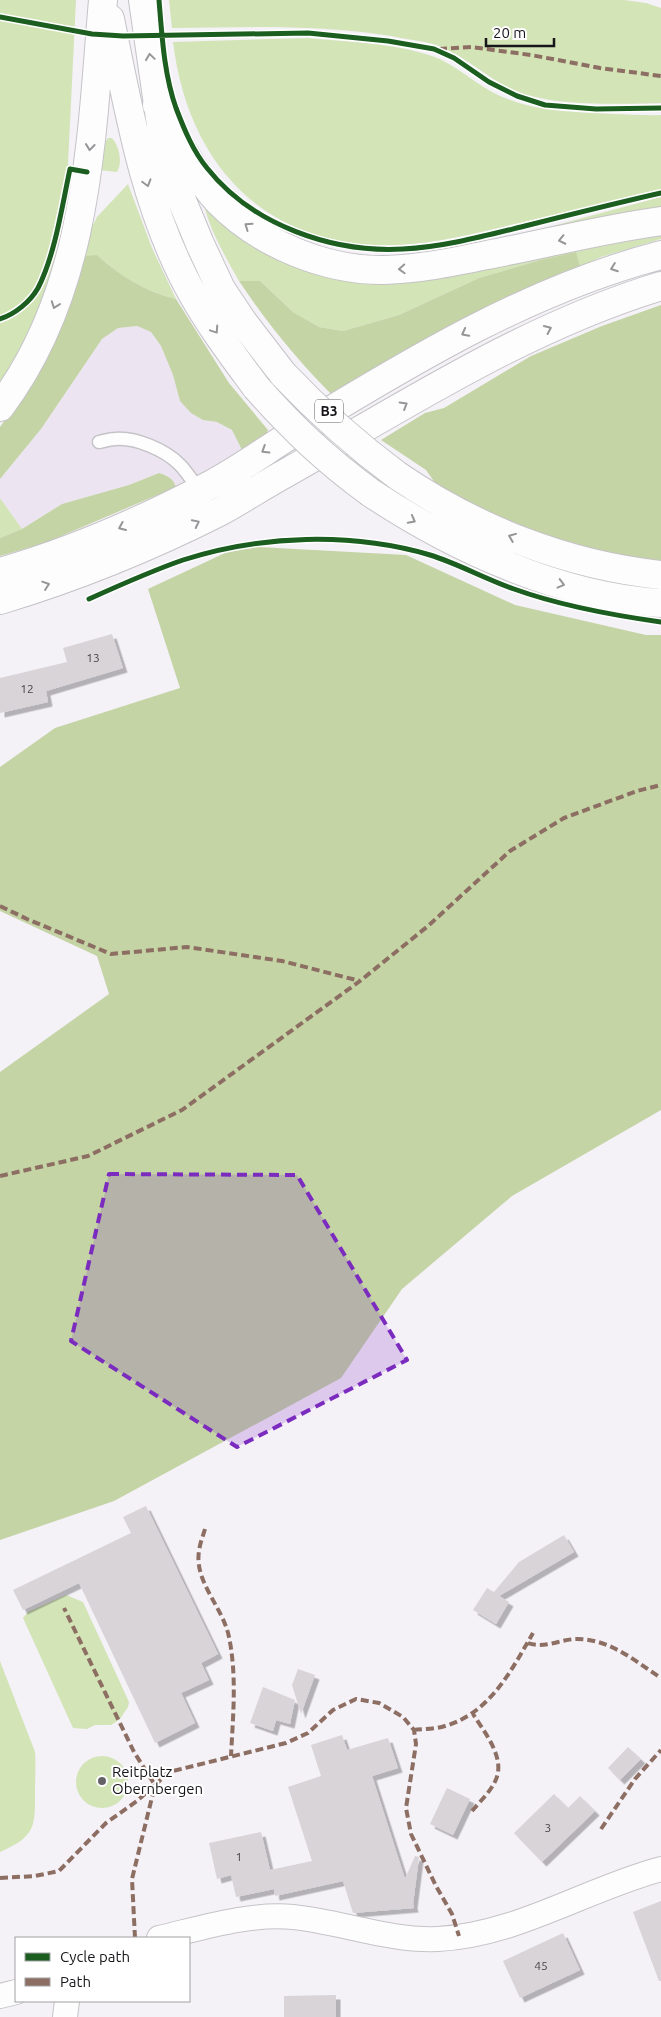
<svg xmlns="http://www.w3.org/2000/svg" width="661" height="2017" viewBox="0 0 661 2017" font-family="Ubuntu,sans-serif">
<style>
.built{fill:#ece5f1}
.green{fill:#d3e4b7}
.forest{fill:#c4d4a5}
.building{fill:#d8d4d7;filter:url(#shadow)}
.lines{fill:none;stroke-linecap:round;stroke-linejoin:round}
.lane-casing{stroke:#c5c3c7;stroke-width:15}
.street-casing{stroke:#c5c3c7;stroke-width:26}
.primary-casing{stroke:#c5c3c7;stroke-width:30}
.lane{stroke:#fdfdfe;stroke-width:12}
.street{stroke:#fdfdfe;stroke-width:24}
.primary{stroke:#fdfdfe;stroke-width:28}
.primary-bridge-casing{stroke:#c5c3c7;stroke-width:30;stroke-linecap:butt}
.primary-bridge{stroke:#fdfdfe;stroke-width:28}
.quiet{stroke:#8d6e63;stroke-width:4;stroke-dasharray:8 4;stroke-linecap:butt}
.cycleway-casing{stroke:#fff;stroke-width:8}
.cycleway{stroke:#1b5e20;stroke-width:5}
.oneway{stroke:#969597}
.marked{fill:#7b2cbf;fill-opacity:0.2;stroke:#7b2cbf;stroke-width:4;stroke-dasharray:10 6;stroke-linejoin:round}
.poi-dot{fill:#646267;stroke:#fff;stroke-width:2}
.labels{text-anchor:middle;stroke-width:4;stroke-linejoin:round;paint-order:stroke}
.number-label{font-size:12px;fill:#474548}
.shield{fill:#fff;stroke:#5d5b5e;stroke-width:1}
.shield-label{font-size:14px;font-weight:bold;fill:#171519}
.poi-label{font-size:15px;fill:#171519;stroke:#fff;text-anchor:start}
</style>
<defs>
<filter id="shadow"><feDropShadow dx="4.5" dy="4.5" stdDeviation="0" flood-color="#0004"/></filter>
</defs>
<rect width="100%" height="100%" fill="#f4f1f7"/>
<path class="built" d="M137,326L151,332L161,346L173,375L180,401L203,420L217,422L232,430L242,450L207,472L176,487L169,477L159,473L129,485L62,504L22,529L0,498V479L41,429L102,339L118,328Z"/>
<path class="green" d="M0,0H76L68,164L73,181L64,238L42,310L0,390Z
M169,0H624L646,3L661,8V103C621,104 551,107 514,90C484,77 461,51 429,43C416,40 404,39 391,36C318,24 245,27 172,28Z
M308,38C349,42 393,43 432,56C457,65 476,85 500,96C536,112 574,112 612,114C628,114 645,116 661,115V190C616,201 570,211 524,222C483,231 441,243 398,245C268,251 188,166 173,42Z
M108,138H112C119,146 123,162 117,172L98,170L103,145Z
M128,184L152,248L176,299C146,292 120,276 97,255L82,262L91,229L97,217Z
M661,197V210L504,239Z
M203,201L329,271L661,230V239L601,257L580,267L537,261L479,278L399,315L343,331L319,327L293,312L260,281H239C225,256 209,229 203,201Z
M0,498L22,529L0,538Z
M66,1595L83,1602L129,1702L128,1707L120,1719L111,1725H95L87,1729L73,1728L23,1618L28,1612Z
M0,1661L35,1752C36,1765 35,1778 35,1791C35,1827 36,1836 0,1852Z
M76 1782a26 26 0 1 1 52 0a26 26 0 1 1-52 0Z"/>
<path class="forest" d="M576,252L580,267L334,397C298,361 267,323 239,281H260L293,312L319,327L343,331L399,315L479,278L537,261Z
M97,255C120,276 146,292 176,299L229,383L268,430L264,439L242,450L232,430L217,422L203,420L191,413L180,401L173,375L161,346L151,332L137,326L118,328L102,339L41,429L0,479V427L24,393L82,262L86,256Z
M661,305V563L615,556L564,543L523,529L438,487L426,470L381,440L425,413L444,408L531,356L602,326Z
M159,473C168,476 173,478 176,487L45,543L0,556V538L22,529L62,504L129,485Z
M240,546L406,555L515,605L646,635H661V1110L512,1196L402,1289L341,1378L114,1501L0,1540V1072L109,994L97,956L0,911V767L55,728L180,688L148,589Z"/>
<path class="building" d="M112,634L123,668L46,691L48,702L0,713V678L67,662L63,648Z
M146,1506L218,1654L201,1663L209,1680L181,1693L195,1723L155,1743L79,1583L23,1610L13,1590L131,1533L123,1517Z
M564,1535L574,1552L499,1596L509,1602L496,1624L473,1610L487,1588L494,1592L519,1562Z
M298,1669L315,1675L301,1714L292,1685Z
M263,1687L295,1700L290,1724L276,1720L273,1731L250,1723Z
M342,1735L347,1750L388,1738L398,1768L372,1776L405,1879L415,1856L419,1857L413,1904L414,1908L353,1913L343,1881L275,1896L274,1889L236,1897L231,1875L217,1879L209,1843L261,1832L270,1870L312,1861L288,1787L321,1776L311,1745Z
M628,1747L641,1759L620,1780L608,1768Z
M447,1788L470,1799L453,1835L430,1824Z
M554,1794L568,1808L580,1796L595,1811L542,1862L514,1833Z
M661,1901V1981H659L633,1912Z
M563,1933L580,1970L520,1998L503,1961Z
M336,1995V2017H284V1996Z"/>
<g class="lines">
<g class="lane-casing">
<path id="lane" d="M99,442C104,441 110,439 115,439C135,437 166,450 180,465C187,472 193,482 199,490"/>
</g>
<g class="street-casing">
<path id="street" d="M159,1938C202,1928 249,1913 293,1917C342,1922 388,1941 438,1939C517,1935 586,1889 661,1869
M0,1996L16,1992
M65,2017L67,2001"/>
</g>
<g class="primary-casing">
<path id="primary" d="M143,0L162,132L169,165L183,203L200,244L221,289L243,322L283,374
M110,19C129,112 145,209 192,293C211,327 234,357 256,387
M157,105C176,138 193,173 218,201C260,244 326,271 385,270C420,269 453,262 487,255C545,244 602,229 661,221
M0,407C89,289 91,140 103,0
M398,476C476,529 566,565 661,575
M371,493C454,548 560,597 661,603
M0,572C74,551 144,520 212,484C244,467 274,444 305,426C418,357 532,289 661,255
M0,600C76,577 150,547 221,511C243,499 264,485 286,473C408,404 526,327 661,286"/>
</g>
<use href="#lane" class="lane"/>
<use href="#street" class="street"/>
<use href="#primary" class="primary"/>
<g class="primary-bridge-casing">
<path id="primary-bridge" d="M283,374C319,412 356,445 398,476
M256,387C293,429 326,460 371,493"/>
</g>
<use href="#primary-bridge" class="primary-bridge"/>
<path class="quiet" d="M439,49L471,47L531,55L600,68L661,76
M0,906L27,919L111,954L187,947L282,961L360,981
M0,1176L88,1156L182,1110L360,981L428,926L510,851L564,818L637,791L661,785
M205,1529C203,1536 200,1543 199,1551C194,1582 223,1607 229,1637C237,1676 233,1716 231,1756
M528,1643C544,1649 561,1639 577,1639C610,1639 635,1661 661,1678
M414,1730C424,1729 435,1729 445,1726C490,1713 511,1671 533,1633
M472,1811C481,1800 496,1787 498,1772C501,1752 483,1730 473,1714
M601,1829L635,1779L661,1750
M0,1878L35,1876L59,1871L106,1823L137,1801L155,1785L134,1752L64,1608
M135,1938L132,1879L155,1785L169,1772L286,1743L308,1733L333,1710L356,1699L379,1703L403,1717L414,1730L416,1744L406,1808L411,1834L436,1886L452,1914L459,1936"/>
<g class="cycleway-casing">
<path id="cycleway" d="M159,0C162,36 164,74 176,108C184,129 193,151 207,168C252,225 332,253 403,249C445,247 488,235 529,225C573,214 617,203 661,193
M0,17L92,34L123,36L308,33L388,41L434,49L454,58L489,82L517,96L545,105L596,109L661,108
M0,319C15,314 30,302 38,288C55,255 62,206 70,169L87,172
M89,599C120,585 151,571 183,560C261,535 351,532 430,555C459,564 485,579 514,589C561,606 611,615 661,622"/>
</g>
<use href="#cycleway" class="cycleway"/>
</g>
<defs><path id="oneway-chevron" d="M-2-3.5L2.5 0L-2 3.5" fill="none" stroke-width="1.6" stroke-linecap="round" stroke-linejoin="round" transform="scale(1.25)"/></defs>
<g class="oneway">
<use href="#oneway-chevron" transform="translate(150 57) rotate(-98)"/>
<use href="#oneway-chevron" transform="translate(90 147) rotate(96)"/>
<use href="#oneway-chevron" transform="translate(147 183) rotate(74)"/>
<use href="#oneway-chevron" transform="translate(248 226) rotate(-145)"/>
<use href="#oneway-chevron" transform="translate(562 240) rotate(168)"/>
<use href="#oneway-chevron" transform="translate(614 268) rotate(160)"/>
<use href="#oneway-chevron" transform="translate(402 269) rotate(177)"/>
<use href="#oneway-chevron" transform="translate(55 305) rotate(110)"/>
<use href="#oneway-chevron" transform="translate(548 329) rotate(-25)"/>
<use href="#oneway-chevron" transform="translate(215 330) rotate(56)"/>
<use href="#oneway-chevron" transform="translate(465 333) rotate(152)"/>
<use href="#oneway-chevron" transform="translate(404 405) rotate(-31)"/>
<use href="#oneway-chevron" transform="translate(265 450) rotate(148)"/>
<use href="#oneway-chevron" transform="translate(412 520) rotate(28)"/>
<use href="#oneway-chevron" transform="translate(196 523) rotate(-26)"/>
<use href="#oneway-chevron" transform="translate(122 527) rotate(157)"/>
<use href="#oneway-chevron" transform="translate(512 537) rotate(-158)"/>
<use href="#oneway-chevron" transform="translate(561 584) rotate(15)"/>
<use href="#oneway-chevron" transform="translate(46 585) rotate(-19)"/>
</g>
<path class="marked" d="M109,1174L297,1175L407,1360L237,1447L71,1341Z"/>
<circle class="poi-dot" cx="102" cy="1781" r="5"/>
<g class="labels">
<g class="number-label">
<text x="93" y="662">13</text>
<text x="27" y="693">12</text>
<text x="548" y="1832">3</text>
<text x="239" y="1861">1</text>
<text x="541" y="1970">45</text>
</g>
<rect class="shield" x="315" y="399.5" width="28" height="23" rx="4"/>
<g class="shield-label">
<text x="329" y="416">B3</text>
</g>
<g class="poi-label">
<text x="112" y="1777">Reitplatz<tspan x="112" dy="17">Obernbergen</tspan></text>
</g>
</g>
<rect x="15" y="1937" width="175" height="65" fill="#ffffff" stroke="#a2a1a3"/>
<rect x="25" y="1953" width="25" height="8" fill="#1b5e20" stroke="#a2a1a3"/>
<text x="60" y="1962" font-size="15" fill="#171519">Cycle path</text>
<rect x="25" y="1978" width="25" height="8" fill="#8d6e63" stroke="#a2a1a3"/>
<text x="60" y="1987" font-size="15" fill="#171519">Path</text>
<path d="M486 38v8h68v-8" fill="none" stroke="#171519" stroke-width="2.5"/>
<text x="493" y="38" font-size="15" fill="#171519" stroke="#ffffff" stroke-width="4" paint-order="stroke">20 m</text>
</svg>
